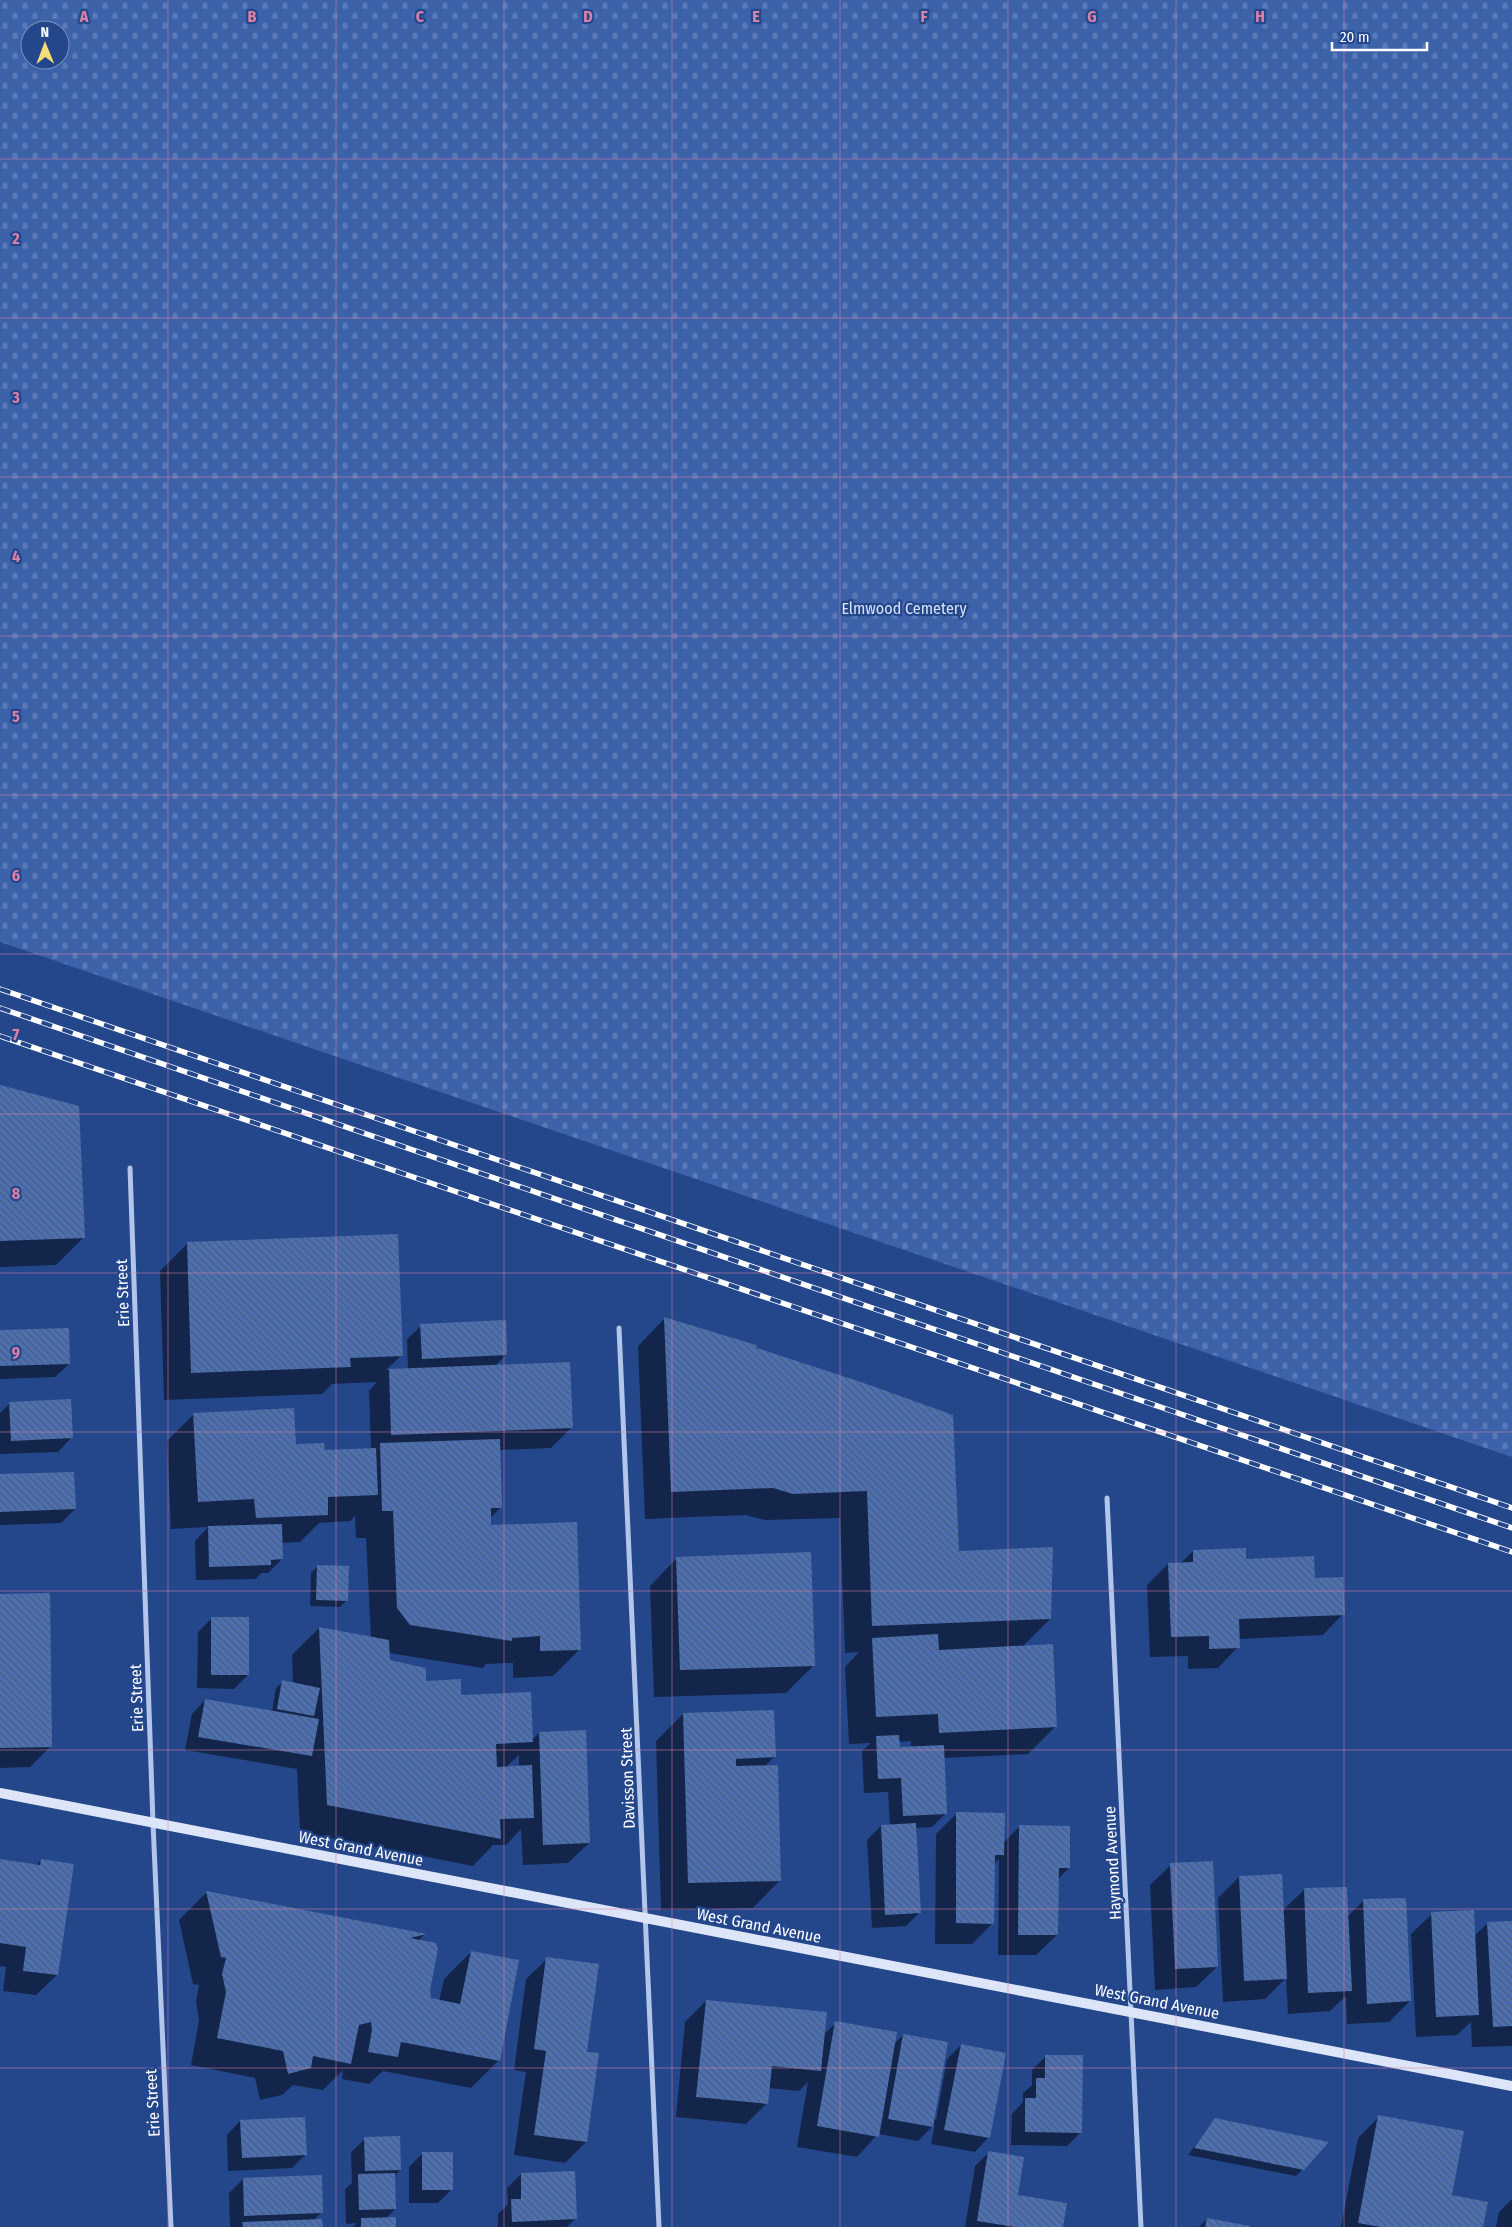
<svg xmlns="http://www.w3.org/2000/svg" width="1512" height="2227" viewBox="0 0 1512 2227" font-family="'Fira Sans Condensed',sans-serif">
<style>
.cemetery{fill:url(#cemetery-stones);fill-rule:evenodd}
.shadow{fill:#0007;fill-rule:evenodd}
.building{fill:url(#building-back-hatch)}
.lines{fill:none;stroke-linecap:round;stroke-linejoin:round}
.minor{stroke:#b2c6eb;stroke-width:5}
.secondary{stroke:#dde6f8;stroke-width:10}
.rail-casing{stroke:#fff;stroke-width:5.5}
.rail{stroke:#24478c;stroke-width:4;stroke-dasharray:11;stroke-linecap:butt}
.grid{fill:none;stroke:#dd80a5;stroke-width:1;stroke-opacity:0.55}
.labels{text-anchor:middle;stroke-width:4.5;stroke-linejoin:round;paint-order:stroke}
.park-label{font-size:16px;fill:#d7e2f8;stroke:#24478c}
.street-label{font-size:16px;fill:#fff;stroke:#24478c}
.grid-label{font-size:16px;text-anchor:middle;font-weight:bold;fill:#dd80a5;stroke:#24478c;stroke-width:4.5;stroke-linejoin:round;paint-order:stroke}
</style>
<defs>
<pattern id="cemetery-stones" width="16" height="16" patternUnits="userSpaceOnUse" patternTransform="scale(1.25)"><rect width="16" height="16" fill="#3c62aa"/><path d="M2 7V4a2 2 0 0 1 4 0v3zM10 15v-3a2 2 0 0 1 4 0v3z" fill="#597ab7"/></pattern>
<pattern id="building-back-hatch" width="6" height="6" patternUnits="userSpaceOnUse" patternTransform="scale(1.25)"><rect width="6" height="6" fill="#4c70b2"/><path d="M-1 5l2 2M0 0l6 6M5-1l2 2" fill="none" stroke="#4c5c7a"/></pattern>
</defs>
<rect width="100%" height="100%" fill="#24478c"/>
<path class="cemetery" d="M0,0H1512V1457L0,942ZM30,30H60V60H30Z"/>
<path class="shadow" d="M0,1086L83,1238L56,1265L0,1267Z
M397,1236L402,1355L386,1370L408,1369L407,1339L421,1326L506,1355L495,1366L572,1427L551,1448L499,1450L501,1507L490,1518V1526L580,1649L553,1676L513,1678V1663L486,1664L483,1668L389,1653V1661L425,1682L460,1697L531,1741L539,1733L589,1843L568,1863L523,1865L521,1829L506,1845H493L473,1866L300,1832L297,1769L185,1750L192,1714L205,1700L272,1712L276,1688L283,1682L293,1684L292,1655L319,1628L371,1638L366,1538H356L355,1516L350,1521L319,1523L300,1542L282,1543V1559L268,1573H261L256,1579L196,1580L195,1541L208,1527L171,1529L167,1441L194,1414L295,1445L323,1451L371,1449L369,1391L377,1382L332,1384L322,1394L164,1400L160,1271L187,1244ZM519,1755V1767H506Z
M665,1318L756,1349L957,1552L1050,1619L1022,1647L1056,1726L1028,1754L943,1758L946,1813L932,1827L915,1828L920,1912L906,1926L872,1928L867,1840L881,1826H890L888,1792L864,1793L862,1751L871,1743L849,1744L845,1667L859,1652L845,1653L840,1518L765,1520L745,1515L645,1519L638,1346ZM911,1741V1748H898V1742Z
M0,1332L69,1364L55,1377L0,1379Z
M10,1403L71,1438L58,1452L0,1454V1413Z
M0,1476L75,1509L61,1523L0,1525Z
M1193,1551L1245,1561L1313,1579L1343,1614L1323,1635L1238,1639V1647L1218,1668L1188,1669V1656L1150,1657L1147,1585L1168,1564L1181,1563Z
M677,1558L814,1665L786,1693L654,1697L650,1586Z
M317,1567L347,1600L340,1607L310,1606L311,1573Z
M0,1595L51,1746L30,1767L0,1768Z
M212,1618L248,1675L234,1689L197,1688L198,1632Z
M683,1714L774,1757L765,1766L780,1880L753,1908L661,1910L656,1741Z
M957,1813L1003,1843L1020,1826L1069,1868L1058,1879L1057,1935L1036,1955H998L999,1859L994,1864L993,1923L972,1944H935L936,1834Z
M0,1860L36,1865L41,1860L57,1975L36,1995L3,1991L6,1967L0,1966Z
M1171,1865L1217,1967L1196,1987L1155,1990L1150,1885Z
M1239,1877L1282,1911L1304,1890L1348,1916L1363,1901L1405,1899L1410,2001L1389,2022L1347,2024L1346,1996L1330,2011L1288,2014L1286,1978L1265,1999L1223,2002L1218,1898Z
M206,1893L425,1934L418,1941L430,1999L439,2001L444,1979L471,1952L499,2060L471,2088L383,2071L369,2084L342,2079L343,2070L323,2090L293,2085L282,2095L260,2100L255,2078L191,2065L199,2020L196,2002L199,1985L193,1984L179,1920Z
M1432,1914L1474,1936L1488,1923L1512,1922V2046L1472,2047L1471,2022L1457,2035L1416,2037L1411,1934Z
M547,1959L585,2053L586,2142L565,2163L514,2155L526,2072L514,2070L526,1979Z
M706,2001L824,2034L836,2023L893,2045L903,2035L934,2119L936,2120L947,2059L961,2045L1005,2054L988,2138L975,2152L931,2144L935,2124L918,2141L878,2134L857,2157L797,2147L808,2082L799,2091L768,2088L767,2103L746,2124L676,2117L685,2022Z
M1046,2056L1081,2132L1067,2146L1011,2145L1012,2114L1023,2102V2093L1032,2085V2070Z
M1379,2117L1451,2196L1482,2227H1341L1358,2138Z
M1215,2119L1303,2169L1296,2176L1188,2155Z
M240,2121L305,2155L292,2168L228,2171L227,2135Z
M365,2139L400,2170L394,2176L395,2209L386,2218L395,2227H353L357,2223L346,2224L345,2189L352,2183L351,2152Z
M989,2152L1017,2196L1062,2227H965L975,2166Z
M423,2153L452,2189L438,2203H409V2167Z
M521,2174L575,2219L567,2227H498V2214L508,2204L507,2188Z
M243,2179L321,2213L313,2221L321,2227H230L229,2193Z
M1512,2199V2227H1496L1499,2212Z
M1207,2219L1248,2227H1199Z"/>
<path class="building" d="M0,1085L79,1106L85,1238L0,1241Z
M398,1234L403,1356L350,1358L351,1367L191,1373L187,1242Z
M664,1317L756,1345L757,1348L861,1382L953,1415L959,1551L1053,1547L1051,1619L872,1626L867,1491L793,1494L773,1488L671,1492Z
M506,1320L507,1355L422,1359L420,1324Z
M69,1328L70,1364L0,1366V1330Z
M570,1362L573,1428L391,1435L389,1369Z
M71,1399L73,1438L11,1441L9,1402Z
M294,1408L296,1444L324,1443L325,1450L376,1448L378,1495L328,1497V1515L256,1518L254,1499L198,1502L193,1413Z
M500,1439L502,1508H491V1525L577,1522L581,1650L540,1651V1636L512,1638V1641L410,1625L397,1608L393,1511H382L380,1443Z
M74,1472L76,1509L0,1512V1474Z
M282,1524L283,1559L271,1560V1565L209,1567L208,1526Z
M1246,1548V1559L1314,1556L1315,1578L1343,1577L1345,1615L1239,1619L1240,1648L1209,1649V1636L1171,1637L1168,1563L1193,1562V1550Z
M811,1552L815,1666L680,1670L676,1557Z
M317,1565L349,1566L348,1601L316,1600Z
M50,1593L52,1747L0,1748V1594Z
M211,1617H249V1675H211Z
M319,1627L389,1640L390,1660L426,1668V1681L461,1679V1695L531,1692L533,1742L496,1744L497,1767L532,1765L534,1818L500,1819L501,1839L327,1805Z
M938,1634L939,1650L1053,1644L1057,1727L939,1733L938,1714L876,1717L872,1638Z
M282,1680L320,1688L314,1716L277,1709Z
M205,1699L319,1719L312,1756L198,1737Z
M774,1710L776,1757L736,1759V1766L778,1765L781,1881L688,1883L683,1713Z
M586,1730L590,1843L543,1845L539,1732Z
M899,1735L900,1747L944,1745L947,1814L903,1816L901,1778L878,1779L876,1736Z
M956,1812L1005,1813L1004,1855H995L994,1924L956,1923Z
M916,1823L921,1913L885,1915L881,1825Z
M1019,1825L1070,1826V1868H1059L1058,1935H1018Z
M0,1859L40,1865L41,1859L74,1864L58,1975L23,1971L26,1947L0,1943Z
M1213,1861L1218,1967L1175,1969L1170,1863Z
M1282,1874L1287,1979L1244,1981L1239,1876Z
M1347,1887L1352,1991L1308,1993L1304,1888Z
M206,1891L427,1934L410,1938L436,1943L438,1949L430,1990L431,1998L460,2004L471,1951L519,1960L500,2061L401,2042L398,2057L368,2052L372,2030L371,2022L359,2025L351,2064L313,2056L311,2068L288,2074L283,2051L217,2038L226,1992L222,1974L226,1958L221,1957Z
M1406,1898L1411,2001L1367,2004L1363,1899Z
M1474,1910L1479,2015L1436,2017L1431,1912Z
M1512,1921V2026L1493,2027L1487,1922Z
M546,1957L599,1964L587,2052L599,2053L587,2142L534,2135L546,2051L534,2049Z
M706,2000L827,2012L821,2071L772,2066L768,2104L696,2097Z
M835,2021L897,2032L879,2137L817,2126Z
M903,2034L948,2042L933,2127L888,2119Z
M961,2044L1006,2053L990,2138L944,2130Z
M1045,2055H1083L1082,2133L1025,2132V2098H1036V2078H1045Z
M1378,2115L1464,2131L1452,2195L1488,2202L1483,2227H1381L1358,2223Z
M305,2117L307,2155L242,2158L240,2120Z
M1215,2118L1329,2142L1304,2170L1194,2148Z
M400,2136L401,2170L365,2171L364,2137Z
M988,2151L1024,2157L1018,2195L1067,2203L1063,2227H1015L977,2221Z
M422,2152H453V2190H422Z
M575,2171L577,2219L512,2222L511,2199H521V2173Z
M395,2173L396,2209L359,2210L358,2174Z
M322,2175L323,2213L244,2216L243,2178Z
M396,2217V2227H361V2218Z
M1207,2218L1250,2226V2227H1205Z
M322,2219L323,2227H243L242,2222Z"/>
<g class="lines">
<path class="minor" d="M130,1168L153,1823L171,2227
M619,1328L659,2227
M1107,1498L1141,2227"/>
<path class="secondary" d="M0,1793L1512,2086"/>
<g class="rail-casing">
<path id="rail" d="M0,989L1512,1508
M0,1008L1512,1528
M0,1036L1512,1552"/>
</g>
<use href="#rail" class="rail"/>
</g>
<path class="grid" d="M168,0V2227M336,0V2227M504,0V2227M672,0V2227M840,0V2227M1008,0V2227M1176,0V2227M1344,0V2227M0,159H1512M0,318H1512M0,477H1512M0,636H1512M0,795H1512M0,954H1512M0,1114H1512M0,1273H1512M0,1432H1512M0,1591H1512M0,1750H1512M0,1909H1512M0,2068H1512"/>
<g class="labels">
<g class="park-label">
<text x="904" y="614">Elmwood Cemetery</text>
</g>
<g class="street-label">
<text transform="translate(122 1293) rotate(-92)" y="6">Erie Street</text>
<text transform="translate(136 1698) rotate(-92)" y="6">Erie Street</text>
<text transform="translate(627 1778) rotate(-92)" y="6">Davisson Street</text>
<text transform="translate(361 1848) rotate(11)" y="6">West Grand Avenue</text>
<text transform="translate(1112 1863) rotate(-93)" y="6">Haymond Avenue</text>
<text transform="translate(759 1925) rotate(11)" y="6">West Grand Avenue</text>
<text transform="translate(1157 2001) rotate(11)" y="6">West Grand Avenue</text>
<text transform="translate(152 2103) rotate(-93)" y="6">Erie Street</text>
</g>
</g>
<g class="grid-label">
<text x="84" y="22">A</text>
<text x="252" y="22">B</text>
<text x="420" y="22">C</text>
<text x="588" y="22">D</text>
<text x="756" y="22">E</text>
<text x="924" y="22">F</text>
<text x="1092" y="22">G</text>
<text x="1260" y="22">H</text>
<text x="16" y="244">2</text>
<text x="16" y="403">3</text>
<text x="16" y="562">4</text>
<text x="16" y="722">5</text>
<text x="16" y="881">6</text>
<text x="16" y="1040">7</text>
<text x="16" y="1199">8</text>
<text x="16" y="1358">9</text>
</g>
<g transform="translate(45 45) rotate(359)"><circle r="24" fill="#24478c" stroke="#7c91ba"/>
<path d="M0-4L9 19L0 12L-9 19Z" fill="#f5dd76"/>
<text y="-8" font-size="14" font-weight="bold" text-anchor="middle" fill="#ffffff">N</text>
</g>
<path d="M1332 42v8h95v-8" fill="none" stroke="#ffffff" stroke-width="2.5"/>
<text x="1340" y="42" font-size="15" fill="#ffffff" stroke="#24478c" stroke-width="4" paint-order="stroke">20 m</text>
</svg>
